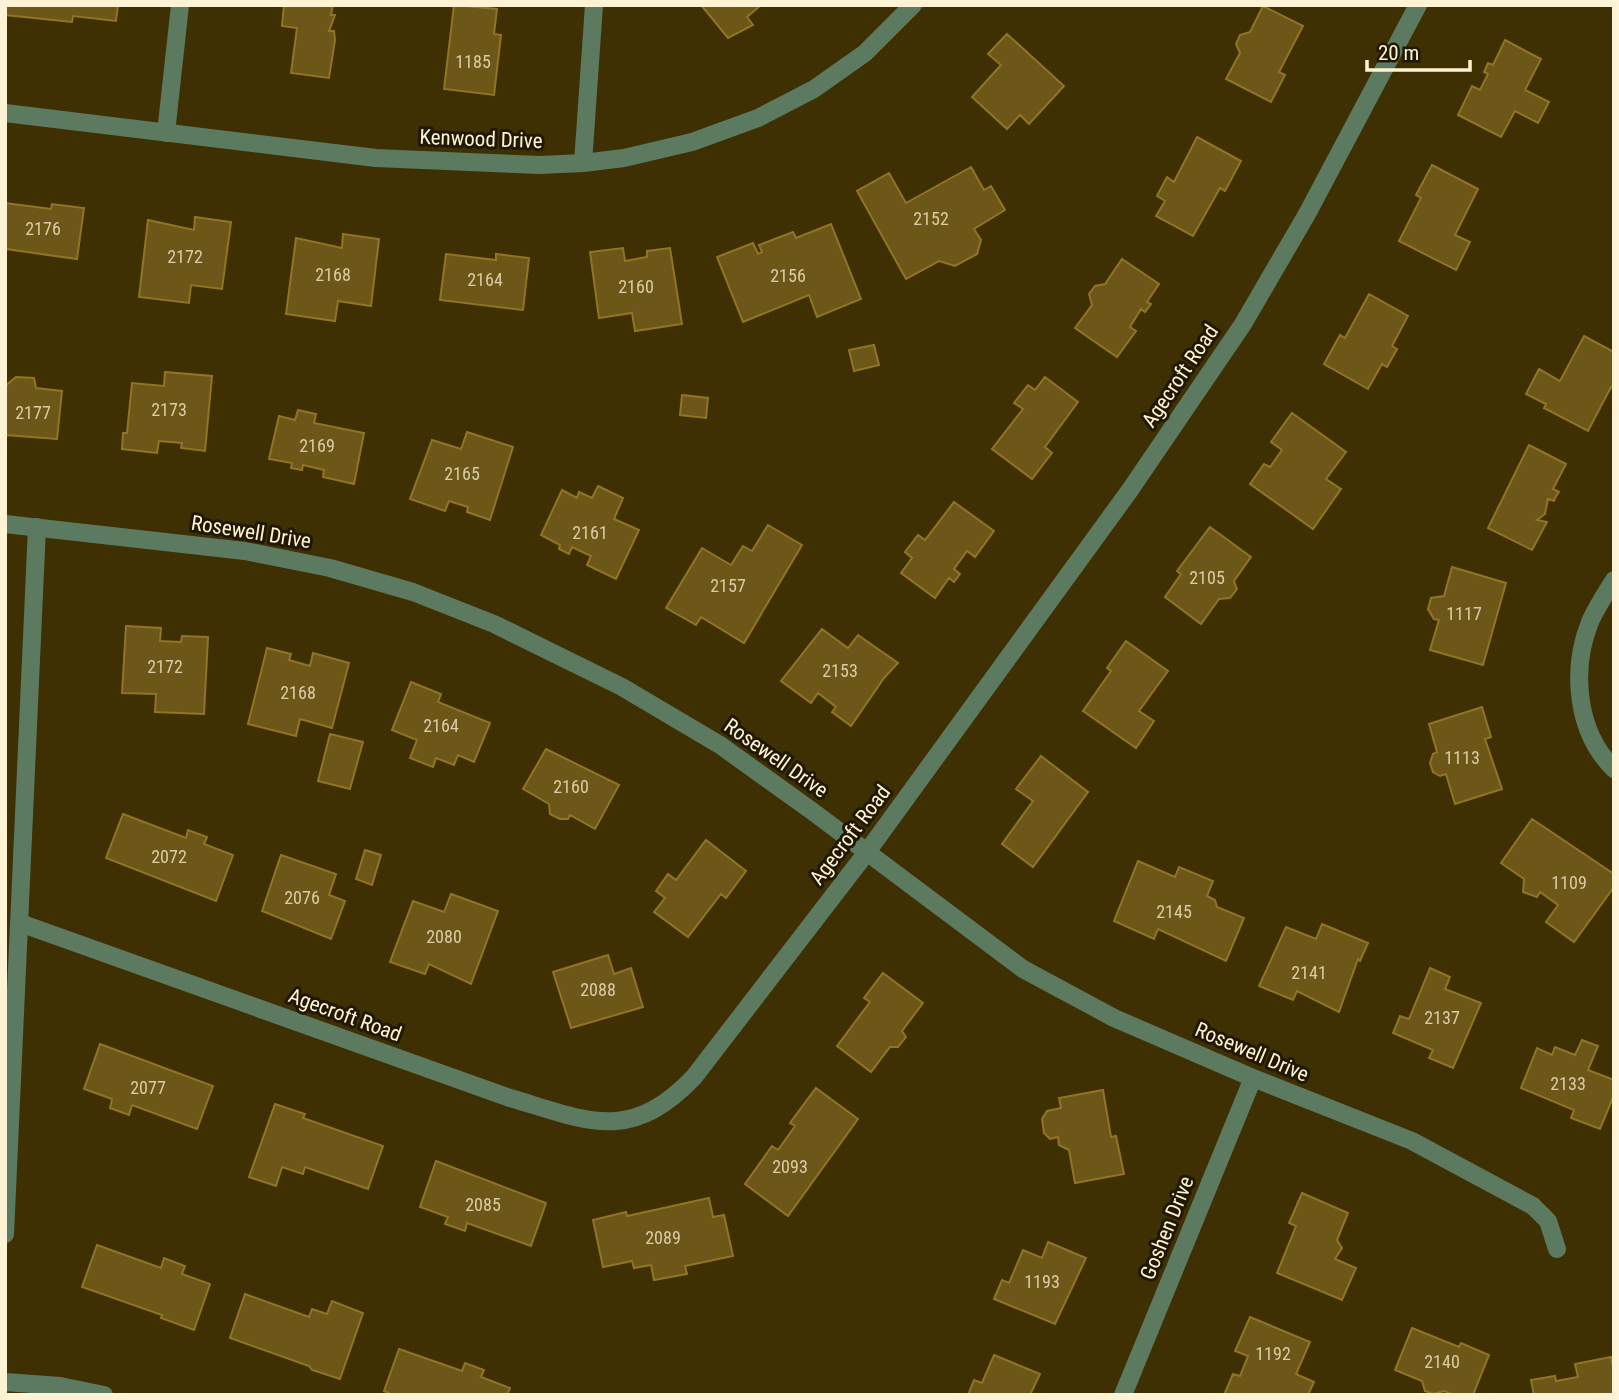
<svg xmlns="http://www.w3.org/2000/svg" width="1619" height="1400" viewBox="0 0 1619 1400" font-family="'Roboto Condensed',sans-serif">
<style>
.building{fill:#6c5719;stroke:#917524;stroke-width:2}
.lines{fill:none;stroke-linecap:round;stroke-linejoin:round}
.street{stroke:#5c7a60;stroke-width:18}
.labels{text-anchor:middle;stroke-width:6;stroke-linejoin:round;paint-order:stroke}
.number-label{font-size:18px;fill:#dacca6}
.street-label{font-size:21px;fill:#fff3d5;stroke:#211802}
</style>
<rect width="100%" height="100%" fill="#3e3003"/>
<path class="building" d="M6,5H118L116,21L73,16L72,22L5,15Z
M284,5H333L331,15H335L329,31H334L335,40L329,78L291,73L297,28L282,26Z
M454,5L497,9L494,34L501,35L494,95L444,89Z
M701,5H761L747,17L753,25L728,38Z
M1263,6L1303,26L1279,72L1285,75L1271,102L1226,79L1240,53L1236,44L1240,35L1250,32Z
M1007,34L1064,86L1029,124L1020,115L1007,129L972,97L1001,65L988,54Z
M1505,40L1541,59L1525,90L1549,102L1538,123L1515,111L1501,137L1458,115L1472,86L1480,90L1488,74L1484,72L1488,63L1493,65Z
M1197,137L1241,161L1225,191L1220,188L1193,236L1156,216L1165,201L1157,196L1167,177L1174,182Z
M1432,165L1478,189L1455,235L1470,242L1456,270L1399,241L1421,198L1416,195Z
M971,167L984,190L991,186L1005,210L974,229L981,240L977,254L955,266L939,261L906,279L857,191L889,173L906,203Z
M5,203L51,209L52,204L84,208L77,259L5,249Z
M195,217L231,222L222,289L191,285L189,303L139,297L148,220L194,230Z
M831,224L861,299L817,317L809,295L743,322L717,257L753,243L758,254L762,252L759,245L793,232L796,238Z
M343,234L379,239L371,306L338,301L335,321L286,314L296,238L342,248Z
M623,248L625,261L647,257V251L670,248L682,324L635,331L632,313L599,318L590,252Z
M446,254L496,260V254L529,258L523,310L440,300Z
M1122,259L1159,284L1147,302L1151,304L1145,312L1141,309L1130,327L1136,331L1117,357L1075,328L1092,305L1089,294L1095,286L1105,284Z
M1369,294L1408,316L1392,346L1397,349L1387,367L1382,364L1368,389L1324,364L1340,335L1345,338Z
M1584,336L1614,352V388L1611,387L1588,431L1544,408L1546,404L1526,394L1539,369L1560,381Z
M874,345L879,365L854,371L849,350Z
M165,372L212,376L205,451L181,448L182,443L159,441L157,453L122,449L123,433H127L132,383L164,386Z
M16,377L34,378L36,388L62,391L57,439L5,435V386Z
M1045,377L1078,402L1045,447L1052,453L1032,479L992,449L1023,409L1014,403L1028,385L1035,390Z
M682,395L708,398L706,418L680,415Z
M298,410L316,414L314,423L364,433L354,484L323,477L324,470L303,465L302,470L291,468L292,463L269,459L279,416L295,420Z
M1292,413L1346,452L1326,479L1341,489L1313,529L1250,484L1264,464L1270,467L1282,450L1271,442Z
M467,432L513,447L490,520L467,512L468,507L449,501L445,511L410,499L432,440L461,449Z
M1529,445L1566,464L1553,489L1559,492L1555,498L1554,501L1548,499L1545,514L1537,520L1547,522L1532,550L1488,528Z
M598,486L623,498L614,519L639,530L616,579L587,565L591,556L572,547L569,554L559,549L560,545L541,535L562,490L577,498L579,492L592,498Z
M954,502L994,531L975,557L967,551L954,569L960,574L954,582L949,578L935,598L901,573L912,558L905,552L918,535L925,540Z
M768,525L802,545L744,643L701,617L696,625L666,608L702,548L731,565L743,546L752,551Z
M1210,527L1251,557L1234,581L1237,589L1230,598L1219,599L1201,624L1165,597L1181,574L1177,571Z
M1452,567L1506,583L1483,665L1430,650L1439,620L1434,619L1428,609L1431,598L1444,596Z
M126,626L161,628L160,641L181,642L182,636L208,637L204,714L155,712L156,694L122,693Z
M822,629L848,648L858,635L898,663L884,678L851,726L832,712L836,707L818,693L811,703L781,681Z
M1126,641L1168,671L1139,711L1154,721L1136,748L1083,711L1111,671L1107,668Z
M267,648L291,654L289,660L310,666L313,653L349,663L332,728L300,719L296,736L248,724Z
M411,682L441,694L438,702L490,723L474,762L458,755L454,765L436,758L433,767L410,758L417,740L392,730Z
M1482,707L1491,737L1485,739L1502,789L1455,804L1446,774L1440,776L1433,772L1430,763L1433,754L1437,752L1429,724Z
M330,734L363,742L350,789L318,781Z
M546,749L619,785L595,829L570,815L568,819H560L550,814L549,804L523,789Z
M1041,756L1088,792L1033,867L1002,844L1033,801L1016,789Z
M123,814L186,838L188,830L207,837L204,844L233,855L216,901L106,858Z
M1532,819L1614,874V887L1574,942L1546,922L1558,905L1540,892L1537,897L1523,892L1524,879L1501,863Z
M706,840L746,871L726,898L721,894L688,937L654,912L665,898L656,891L668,874L676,880Z
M365,850L381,855L372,885L356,879Z
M281,855L336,874L329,895L345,901L331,939L262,911Z
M1138,861L1175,877L1179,867L1213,881L1207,896L1215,900L1217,907L1244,918L1226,961L1158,929L1154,939L1114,921Z
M451,894L498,911L471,984L429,964L425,974L390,962L413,901L444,912Z
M1322,924L1368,943L1360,961L1358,959L1339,1012L1297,991L1293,1000L1259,986L1286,927L1316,939Z
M608,955L614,974L631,968L643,1007L571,1028L553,972Z
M1430,968L1450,977L1445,989L1481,1003L1453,1068L1429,1058L1433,1050L1393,1033L1400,1016L1409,1019Z
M883,973L923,1003L902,1031L906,1037L898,1047H890L871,1072L837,1046L870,1002L864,998Z
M1582,1040L1598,1046L1588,1070L1614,1080V1095L1600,1129L1571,1118L1574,1110L1521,1088L1537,1048L1552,1055L1555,1047L1575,1055Z
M100,1044L213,1086L197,1129L132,1105L129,1115L110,1108L112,1099L84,1089Z
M816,1088L858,1119L788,1216L745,1184L772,1146L778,1150L795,1126L790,1123Z
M1103,1090L1111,1137L1116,1136L1124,1174L1075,1183L1069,1150L1059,1145L1058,1137L1050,1139L1044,1133L1042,1119L1047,1111L1061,1108L1059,1098Z
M275,1104L305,1114L303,1118L383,1146L368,1189L305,1167L303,1174L282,1167L276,1186L249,1177Z
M436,1161L546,1203L531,1246L467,1223L465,1231L445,1224L448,1217L420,1207Z
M1302,1193L1348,1213L1337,1240L1342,1248L1335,1259L1356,1268L1342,1300L1277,1273L1296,1226L1289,1223Z
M709,1198L713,1217L724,1215L733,1256L685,1266L687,1274L654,1280L651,1265L634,1268L632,1261L603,1267L593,1220L626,1212L627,1216Z
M1048,1242L1086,1258L1055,1324L994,1299L1002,1280L1009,1283L1023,1250L1042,1258Z
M97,1245L161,1268L164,1258L185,1266L182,1274L210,1284L194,1330L161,1318L162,1315L82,1287Z
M245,1294L309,1317L312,1309L327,1314L332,1301L363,1313L340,1379L312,1370L309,1366L230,1338Z
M1250,1317L1310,1342L1296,1374L1314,1382L1308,1395H1224L1233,1374L1240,1376L1248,1356L1235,1351Z
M1412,1328L1459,1347L1461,1343L1489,1355L1473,1395H1454L1444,1391L1433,1394L1425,1391L1422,1381L1395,1370Z
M399,1349L462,1371L465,1363L484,1370L481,1377L510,1388L507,1395H393L384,1391Z
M994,1355L1040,1374L1030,1395H968L974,1380L982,1383Z
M1611,1357L1614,1372V1395H1534L1531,1380L1555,1376L1556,1381L1578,1377L1575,1364Z"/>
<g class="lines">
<path class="street" d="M5,113L376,158L540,165L583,163L624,158L692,142L758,118L814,89L865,53L913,5
M166,133L180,5
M583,163L594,5
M5,524L245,551L330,568L413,592L494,624L622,687L720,745L812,811L1023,969L1114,1018L1253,1078L1412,1141L1533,1206L1548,1221L1557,1249
M1614,580C1606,593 1596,608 1590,622C1571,669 1576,732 1614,769
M20,923L510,1098C588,1121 630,1144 694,1077L867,852L1130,490L1243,324L1307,214L1418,5
M5,1234L37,527
M5,1382L60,1386L104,1395
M1123,1395L1253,1078"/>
</g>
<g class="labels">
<g class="number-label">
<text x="473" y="68">1185</text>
<text x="931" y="225">2152</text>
<text x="43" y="235">2176</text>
<text x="185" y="263">2172</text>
<text x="333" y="281">2168</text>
<text x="788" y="282">2156</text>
<text x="485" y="286">2164</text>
<text x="636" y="293">2160</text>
<text x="169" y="416">2173</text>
<text x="33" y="419">2177</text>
<text x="317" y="452">2169</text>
<text x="462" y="480">2165</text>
<text x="590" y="539">2161</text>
<text x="1207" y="584">2105</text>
<text x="728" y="592">2157</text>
<text x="1464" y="620">1117</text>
<text x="165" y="673">2172</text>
<text x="840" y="677">2153</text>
<text x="298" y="699">2168</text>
<text x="441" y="732">2164</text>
<text x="1462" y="764">1113</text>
<text x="571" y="793">2160</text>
<text x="169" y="863">2072</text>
<text x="1569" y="889">1109</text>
<text x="302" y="904">2076</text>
<text x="1174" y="918">2145</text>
<text x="444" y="943">2080</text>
<text x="1309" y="979">2141</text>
<text x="598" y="996">2088</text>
<text x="1442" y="1024">2137</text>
<text x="1568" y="1090">2133</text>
<text x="148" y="1094">2077</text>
<text x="790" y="1173">2093</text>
<text x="483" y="1211">2085</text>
<text x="663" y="1244">2089</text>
<text x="1042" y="1288">1193</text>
<text x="1273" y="1360">1192</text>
<text x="1442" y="1368">2140</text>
</g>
<g class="street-label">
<text transform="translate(481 139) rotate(2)" y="7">Kenwood Drive</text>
<text transform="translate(1180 376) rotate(-56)" y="7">Agecroft Road</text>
<text transform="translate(251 532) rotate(9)" y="7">Rosewell Drive</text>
<text transform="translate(776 758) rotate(35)" y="7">Rosewell Drive</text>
<text transform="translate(850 835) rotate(-53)" y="7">Agecroft Road</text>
<text transform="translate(345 1015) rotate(20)" y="7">Agecroft Road</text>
<text transform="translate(1252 1052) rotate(23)" y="7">Rosewell Drive</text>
<text transform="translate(1167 1228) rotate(-68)" y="7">Goshen Drive</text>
</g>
</g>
<rect width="1619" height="1400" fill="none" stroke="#fff3d5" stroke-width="14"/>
<path d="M1367 60v10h103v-10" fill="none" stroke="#fff3d5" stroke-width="3.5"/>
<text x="1378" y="60" font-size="21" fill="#fff3d5" stroke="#211802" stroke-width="5" paint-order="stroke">20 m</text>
</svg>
